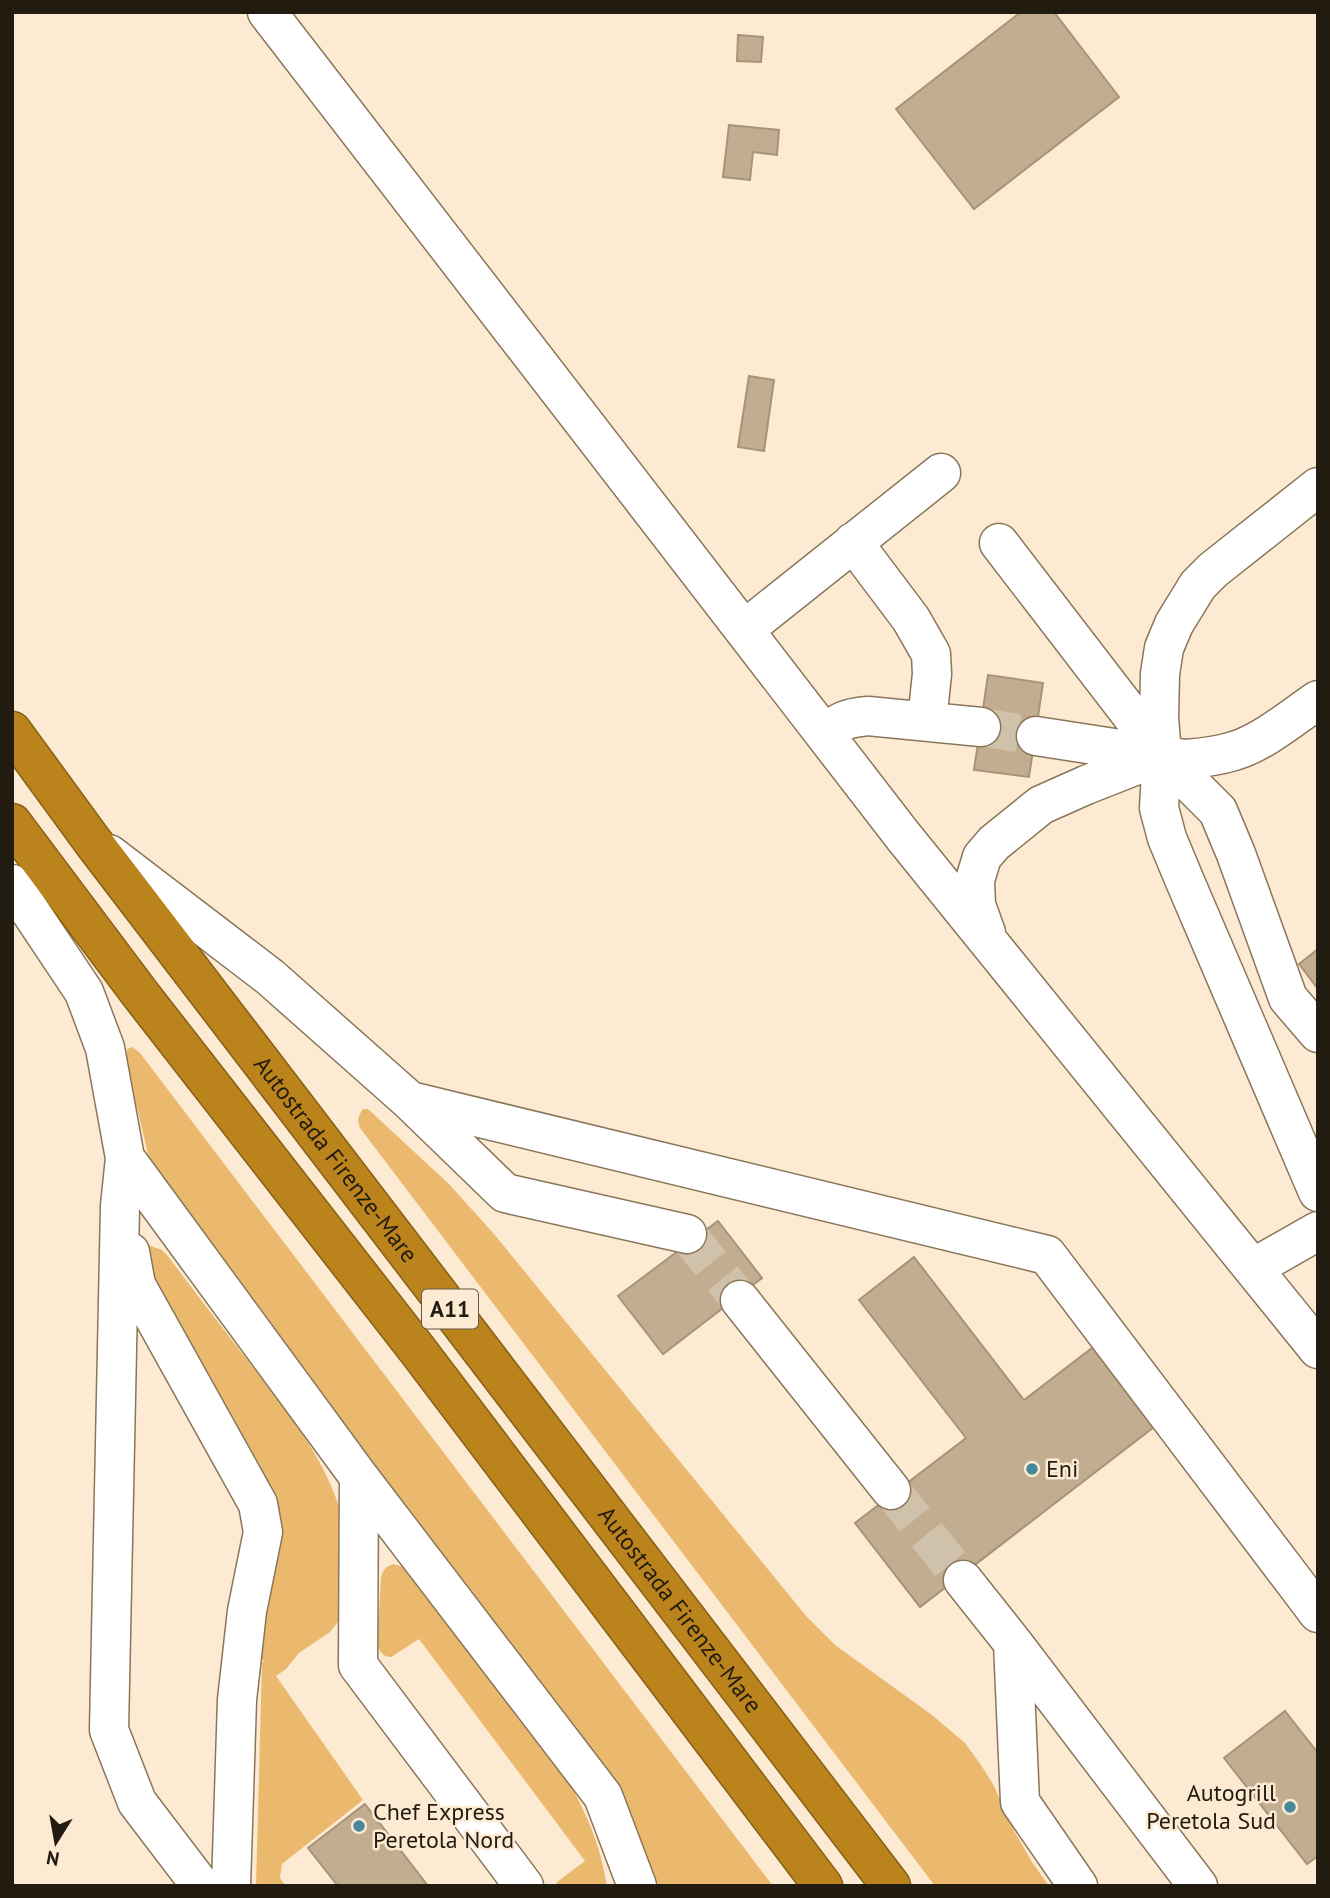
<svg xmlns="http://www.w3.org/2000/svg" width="1330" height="1898" viewBox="0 0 1330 1898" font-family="'PT Sans',sans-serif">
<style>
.green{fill:#eab96e}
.building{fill:#c2ad90;stroke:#a79377;stroke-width:2}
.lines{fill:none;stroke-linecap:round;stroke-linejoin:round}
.minor-tunnel{stroke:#d0c1ab;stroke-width:38;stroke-dasharray:38 19;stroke-linecap:butt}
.minor-casing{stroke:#8a765a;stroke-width:41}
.highway-casing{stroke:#855f17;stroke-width:41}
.minor{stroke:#fff;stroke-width:38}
.highway{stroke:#bb831c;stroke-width:38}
.poi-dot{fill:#47899a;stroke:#fcead2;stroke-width:2.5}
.labels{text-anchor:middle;stroke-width:5;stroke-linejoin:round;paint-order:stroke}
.shield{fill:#fcead2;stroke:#63594a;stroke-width:2}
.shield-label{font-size:23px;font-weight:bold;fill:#221b0f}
.street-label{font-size:24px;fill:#221b0f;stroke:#fcead2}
.poi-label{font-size:24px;fill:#221b0f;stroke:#fcead2;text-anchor:start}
</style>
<rect width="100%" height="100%" fill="#fcead2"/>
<path class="green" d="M132,1047L140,1053L773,1886H660L419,1526L167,1190L148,1154L138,1112L127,1074V1049Z
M363,1109H368L449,1184L494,1234L807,1617L835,1645L932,1715L965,1743L981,1765L994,1786L1013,1829L1032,1862L1049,1886H935L360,1128C357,1120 358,1116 363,1109Z
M148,1245L162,1250L167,1255C195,1292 223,1329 252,1366C287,1412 327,1460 342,1517L341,1618L330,1632L299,1653L286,1669L276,1676L363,1800L282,1864L280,1878L286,1886H256L262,1662H264L261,1658V1622L277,1548L140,1250Z
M393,1564L405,1567L568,1780C588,1817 600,1844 607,1886H555L557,1882L585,1861L419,1639L391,1657C383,1657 379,1651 377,1644L381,1578C383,1570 385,1567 393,1564Z"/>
<path class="building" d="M1021,12H1054L1119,97L974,209L896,109Z
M738,35L763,37L761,62L737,61Z
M729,125L779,130L777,155L753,152L750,180L723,177Z
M749,376L774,380L764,451L738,447Z
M988,675L1043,683L1029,777L974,770Z
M1318,949V989L1299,964Z
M718,1221L762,1278L663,1354L618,1296Z
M914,1257L1024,1400L1105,1338L1167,1417L920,1607L855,1523L966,1438L859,1300Z
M1285,1711L1318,1753V1856L1307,1864L1224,1758Z
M365,1804L428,1886H338L308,1848Z"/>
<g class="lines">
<path class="minor-tunnel" d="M981,727L1036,736
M687,1234L740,1300
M891,1490L963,1580"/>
<g class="minor-casing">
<path id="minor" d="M267,12L903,836L1318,1349
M1318,487L1213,570L1198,585L1174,624L1164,648L1160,674L1159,717L1162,755L1159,808L1167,838L1184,879L1318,1192
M853,542L911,619L931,654L932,674L927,721
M999,543L1162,755L1218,811L1236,854L1288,998L1318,1033
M745,629L941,473
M826,734C840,720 848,718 868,716L981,727
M1036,736L1185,759C1201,758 1218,756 1234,751C1262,743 1293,717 1318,700
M109,854L270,977L410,1101L505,1193L687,1234
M12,884L84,992L105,1048L125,1158L120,1206L109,1730L137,1802L201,1886
M986,933L976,905L975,880L982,857L994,843L1041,805L1086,785L1162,755
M410,1101L1047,1255L1318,1613
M125,1158L359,1477L603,1796L637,1886
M130,1252L136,1285L258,1504L263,1532L247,1611L237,1700L231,1886
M1253,1268L1318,1231
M740,1300L891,1490
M359,1477L358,1665L524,1886
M963,1580L1013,1643L1020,1802L1078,1886
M1013,1643L1198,1886"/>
</g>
<g class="highway-casing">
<g id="highway">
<path id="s1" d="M12,731L93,842L891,1886"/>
<path d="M12,823L141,995L419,1352L823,1886"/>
</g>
</g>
<use href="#minor" class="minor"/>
<use href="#highway" class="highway"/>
</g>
<g class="poi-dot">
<circle cx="1032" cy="1469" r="7"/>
<circle cx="1290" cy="1807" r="7"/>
<circle cx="359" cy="1826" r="7"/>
</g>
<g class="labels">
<rect class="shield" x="422" y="1289.5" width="56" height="39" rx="5"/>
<g class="shield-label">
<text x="450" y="1317">A11</text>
</g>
<g class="street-label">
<text dy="8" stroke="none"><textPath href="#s1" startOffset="537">Autostrada Firenze-Mare</textPath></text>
<text dy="8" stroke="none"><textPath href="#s1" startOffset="1104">Autostrada Firenze-Mare</textPath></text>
</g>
<g class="poi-label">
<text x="1046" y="1477">Eni</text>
<text x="1276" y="1801" text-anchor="end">Autogrill<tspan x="1276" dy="28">Peretola Sud</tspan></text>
<text x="373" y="1820">Chef Express<tspan x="373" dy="28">Peretola Nord</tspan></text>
</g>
</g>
<rect width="1330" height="1898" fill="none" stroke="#221b0f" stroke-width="28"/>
<g transform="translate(56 1842) rotate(191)" stroke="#fcead2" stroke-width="5" paint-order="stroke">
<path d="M0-5L12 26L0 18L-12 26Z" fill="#221b0f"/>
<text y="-10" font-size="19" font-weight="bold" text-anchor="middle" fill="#221b0f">N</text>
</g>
</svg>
